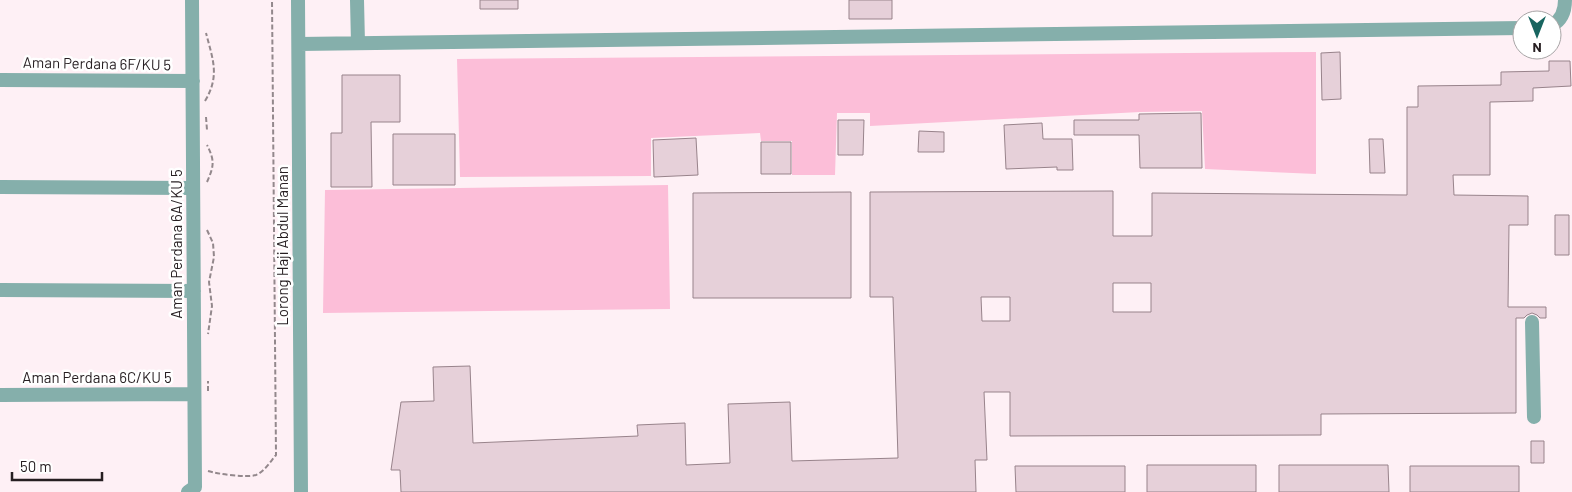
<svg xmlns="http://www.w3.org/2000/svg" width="1572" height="492" viewBox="0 0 1572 492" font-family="Barlow,sans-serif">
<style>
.green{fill:#fcbed8}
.building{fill:#e6d0d9;stroke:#98838b;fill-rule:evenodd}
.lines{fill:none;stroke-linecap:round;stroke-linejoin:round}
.path{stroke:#93888c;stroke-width:2;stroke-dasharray:5 2.5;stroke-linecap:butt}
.minor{stroke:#85afab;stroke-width:14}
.labels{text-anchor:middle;stroke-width:5;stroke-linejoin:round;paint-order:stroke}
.street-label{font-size:15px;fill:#261e21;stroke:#fff}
</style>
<rect width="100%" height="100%" fill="#fef0f5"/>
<path class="green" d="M1316,52V174L1205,169L1202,111L1140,112L870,126V113H837L835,175H792V141H761L760,133L651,138V176L460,177L457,59Z
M668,185L670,309L323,313L325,190Z"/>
<path class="building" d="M480,0H518V9H480Z
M849,0H892V19H849Z
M1340,52L1341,99L1322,100L1321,53Z
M1549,61H1570L1571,86L1533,88V101L1490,102V175H1453L1454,195L1528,196V225H1509L1508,307H1546V318H1540L1537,315L1532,313L1527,315L1524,318H1516V413L1321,414V435L1010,436V392H984L987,460H975L976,492H401L400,470H391L401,402L434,401L433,367L470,366L473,443L638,436L637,425L685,423L686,465L730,463L728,404L790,402L792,461L898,458L893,297H870V192L1113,191V236H1152V193L1407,195V107H1418V86L1501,85V72L1549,71ZM1113,283H1151V312H1113ZM981,297H1010V321H982Z
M342,75H400V122H371L372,187H331V133H342Z
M1201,113L1202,168H1140L1139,135H1074V120H1139V114Z
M838,120H864L863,155H838Z
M1042,123L1043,139H1072L1073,170H1057V167L1006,169L1004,125Z
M919,131L944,132V152H918Z
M393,134H455V185H393Z
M696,138L698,175L654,177L653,140Z
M1369,139H1383L1385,173H1370Z
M761,142H791V174H761Z
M851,192V298H693V193Z
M1555,215H1569V255H1555Z
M1531,441H1544V463H1531Z
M1147,465H1256V492H1147Z
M1279,465H1388L1389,492H1279Z
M1015,466H1125V492H1016Z
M1410,466H1519V492H1410Z"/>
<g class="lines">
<path class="path" d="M205,101C220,76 213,60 206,33
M206,117L207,130
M207,182C214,166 215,161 207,145
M207,230L213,243L214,257L209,282L212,306L208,334
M208,391V381
M208,471C218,474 246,478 256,475C264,472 271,461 276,455L272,0"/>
<path class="minor" d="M298,0L301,492
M357,0L358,43
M1552,25C1562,20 1565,11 1565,0
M299,44L1522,28
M0,80L193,81
M0,187L193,188
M0,290L194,291
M1532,322L1534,417
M0,395L194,394
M188,492L195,487L192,0"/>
</g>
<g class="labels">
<g class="street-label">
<text transform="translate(97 64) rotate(1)" y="5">Aman Perdana 6F/KU 5</text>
<text transform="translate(177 244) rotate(-90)" y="5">Aman Perdana 6A/KU 5</text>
<text transform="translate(283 246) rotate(-90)" y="5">Lorong Haji Abdul Manan</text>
<text x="97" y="383">Aman Perdana 6C/KU 5</text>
</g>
</g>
<g transform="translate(1537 35) rotate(180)"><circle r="24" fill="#ffffff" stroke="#a8a5a6"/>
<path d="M0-4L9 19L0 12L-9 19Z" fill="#186560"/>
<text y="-8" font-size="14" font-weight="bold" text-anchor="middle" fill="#261e21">N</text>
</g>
<path d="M12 472v8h90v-8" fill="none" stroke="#261e21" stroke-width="2.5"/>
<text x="20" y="472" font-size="15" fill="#261e21" stroke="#ffffff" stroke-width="4" paint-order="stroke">50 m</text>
</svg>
